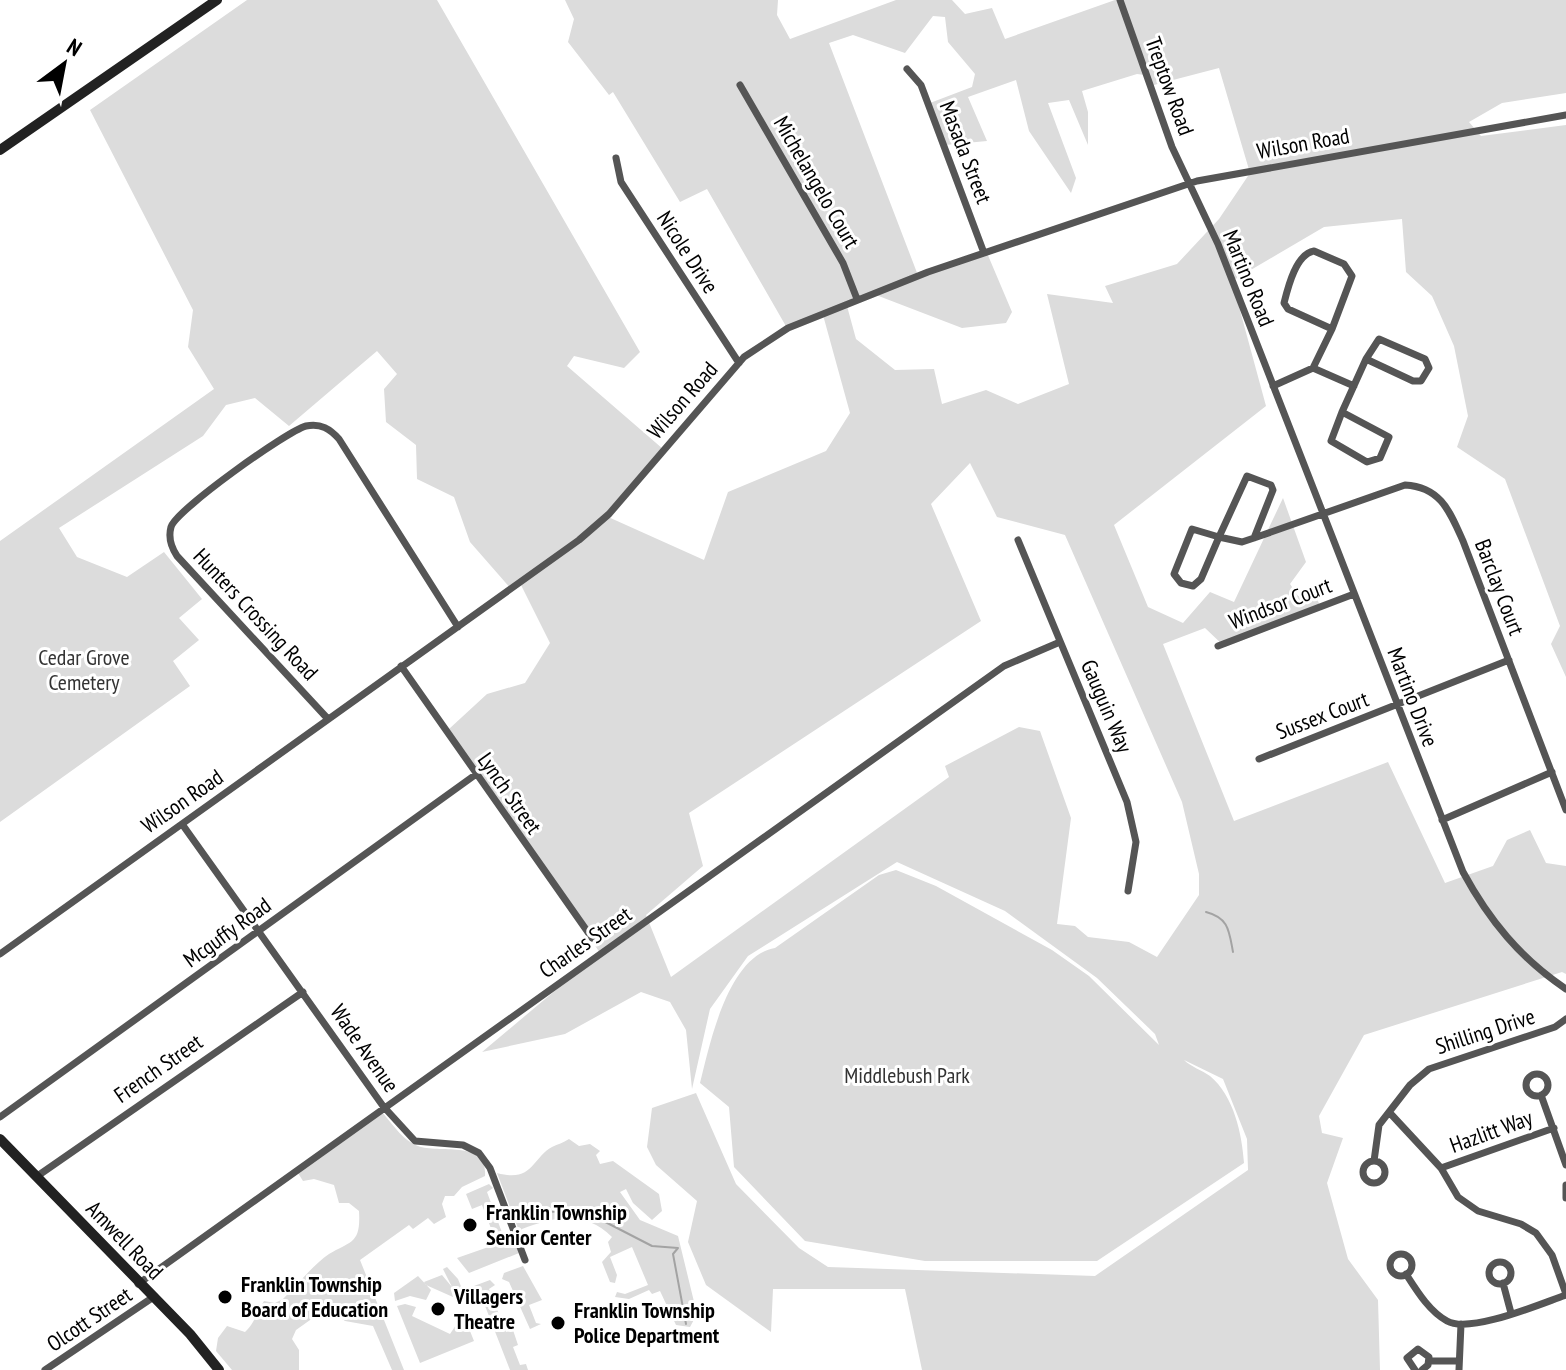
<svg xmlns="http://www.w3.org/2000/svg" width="1566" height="1370" viewBox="0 0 1566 1370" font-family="'PT Sans Narrow',sans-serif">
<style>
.green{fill:#dcdcdc;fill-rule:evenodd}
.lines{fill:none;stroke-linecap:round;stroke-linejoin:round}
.stream{stroke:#a3a3a3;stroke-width:2}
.minor{stroke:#555;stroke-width:7}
.secondary{stroke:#222;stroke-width:10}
.poi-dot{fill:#000;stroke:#fff;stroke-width:3}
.labels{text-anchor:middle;stroke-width:6;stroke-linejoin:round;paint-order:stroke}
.street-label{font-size:22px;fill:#000;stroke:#fff}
.park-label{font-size:22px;fill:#333;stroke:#fff}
.poi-label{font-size:22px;font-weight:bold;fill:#000;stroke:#fff;text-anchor:start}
</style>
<rect width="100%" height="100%" fill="#fff"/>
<path class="green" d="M247,0H437L640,352L624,368L574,356L567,366L663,449L606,516L704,560L728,492L826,451L850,413L823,315L787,328L707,189L680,202L613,92L609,95L568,42L574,19L565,0H778L777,15L790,39L896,0H952L965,14L992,8L1005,39L1115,0H1566V93L1502,103L1469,122L1481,136L1566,125V677L1551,644L1560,626L1505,479L1457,447L1468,416L1454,346L1432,296L1406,272L1402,219L1324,227L1232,281L1266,406L1114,525L1148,607L1183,623L1210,592L1234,602L1283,498L1306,562L1290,584L1298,596L1315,593L1321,609L1225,647L1205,628L1163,644L1234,821L1388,762L1445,883L1493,866L1507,840L1530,830L1546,863L1566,866V974L1562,972L1364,1035L1319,1116L1322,1133L1343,1138L1327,1183L1348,1259L1378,1300L1380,1370H922L905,1289H773L771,1332L706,1285L688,1242L697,1201L656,1165L647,1147L652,1108L696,1093L736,1184L799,1248L828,1267L1095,1276L1248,1170L1247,1139L1223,1079L1184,1060C1191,1067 1202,1070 1210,1076C1234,1096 1242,1134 1244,1163L1097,1261H925L805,1241L734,1167L729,1107L700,1083C710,1043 728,956 775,948L879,875L896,870L936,886L1052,950L1089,976L1159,1045L1155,1034L1097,978L1005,911L897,862L748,956L710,1009L692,1089L686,1030L670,1002L641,992L565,1034L482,1052L600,953L449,729L487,694L525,683L550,643L521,585L512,590L470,542L454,497L417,479L416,445L386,422L384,389L397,374L377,351L289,426L255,398L226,405L203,436L59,528L77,557L127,577L164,552L202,599L179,618L199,640L173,661L190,686L0,822V541L214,389L188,347L193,310L90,110ZM933,16L945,17L948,42L975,74L972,87L930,103L945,145L987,141L968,97L1016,80L1029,131L1071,193L1076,178L1048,103L1069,100L1088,145V112L1082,91L1137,74L1145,75L1150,86L1219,68L1250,173L1219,219L1177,264L1105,286L1113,303L1047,294L1069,384L1018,404L986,390L942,404L934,369L895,370L856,339L847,306L876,295L962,328L1006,323L1012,312L987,253L919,278L829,43L853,35L905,53ZM970,463L997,517L1065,535L1182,802L1199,874V895L1157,957L1129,942L1088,937L1075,926L1057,924L1071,818L1040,731L1019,727L945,766L949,777L671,977L646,915L703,866L689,813L981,621L931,504Z
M381,1111C392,1123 402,1140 418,1146C439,1154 488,1139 485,1176L462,1187L454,1196H445L442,1204L446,1217L434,1224L428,1218L413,1229L409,1225L360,1260L404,1370H392L373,1326L345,1321L327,1308L296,1330L292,1339L299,1350V1370H232L216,1351L218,1338L227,1326L245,1332C256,1322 256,1312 264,1301L275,1303L283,1299C297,1285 313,1265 329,1254C351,1241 361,1244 359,1211L349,1203H339L334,1185L314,1179L303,1181L298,1173Z
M569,1139L579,1146L590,1144L600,1151L596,1155L600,1164L613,1161L659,1194L662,1211L652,1220L633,1203L626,1189L620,1192L640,1220L678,1236L697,1314L690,1327L676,1325L660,1291L652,1294L649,1290L629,1299L615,1297L617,1292L625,1294L648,1285L632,1247L610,1257L617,1275L615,1283L610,1282L602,1262L611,1252L608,1242L612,1237C585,1210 554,1217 522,1229L521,1236L497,1173C533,1183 532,1158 552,1147C558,1144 563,1143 569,1139Z
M489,1184L493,1188L487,1192L504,1238L513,1237L519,1253L469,1273L457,1258L497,1244L482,1205L472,1209L466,1194Z
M523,1266L542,1300L529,1305L536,1323L541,1324L530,1329L509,1282L502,1279L504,1273Z
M447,1267L458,1279L464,1294L453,1297L426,1285L424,1282L442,1275L452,1287L443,1269Z
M418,1276L431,1290L426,1300L410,1296L395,1301L394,1293Z
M490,1280L495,1285L489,1289L506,1332L513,1330L518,1345L513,1347L520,1365L526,1364L528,1370H510L480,1293L473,1292L474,1286Z
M405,1304L416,1307L412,1316L450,1334L456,1325L470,1331L474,1341L420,1363L397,1306Z"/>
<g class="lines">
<path class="stream" d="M1206,912C1229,918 1229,931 1233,952
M541,1212L584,1211L652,1246L678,1248L673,1254L686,1324"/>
<path class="minor" d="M1120,0L1172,147L1218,244L1463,872C1489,920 1520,958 1566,989
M907,69L921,85L984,253
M740,85L843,263L857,299
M616,158L621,182L739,363
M1314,251L1344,264L1352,276L1332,329L1288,309L1284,303C1288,287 1296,254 1314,251Z
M1379,339L1425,359L1429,368L1421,381H1413L1366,359Z
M1313,368L1332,329
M1273,386L1313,368L1354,386
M1342,412L1389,437L1380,458L1367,462L1331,441Z
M1342,412L1366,359
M1192,529L1219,537L1201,579L1193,586L1181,583L1174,574Z
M1254,538L1273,490L1271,485L1247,476L1219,537L1242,542L1254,538L1405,485C1441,487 1450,512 1463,541L1566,810
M1018,540L1127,802L1136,842L1128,891
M1218,646L1354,594
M401,666L592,938
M328,719L177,556C171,547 168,538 171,527C176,510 287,431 306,426C321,423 330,429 339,439L458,627
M1259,759L1509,660
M1442,820L1552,772
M182,824L383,1106L415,1141L463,1145L479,1153L490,1168L525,1260
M0,954L579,540L609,514L744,357L788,328L928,272L1197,181L1566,115
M1526 1085a11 11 0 1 1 22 0a11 11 0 1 1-22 0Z
M1541,1095L1566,1165
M1389,1112L1441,1168L1458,1197L1478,1211L1521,1224L1536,1233L1552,1255L1566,1294
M0,1117L475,775
M1363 1172a11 11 0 1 1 22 0a11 11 0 1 1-22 0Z
M1374,1161L1379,1125L1410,1085L1429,1069L1555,1027L1566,1019
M1441,1168L1554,1128
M36,1177L303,992
M1566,1185V1198
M1390 1265a11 11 0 1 1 22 0a11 11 0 1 1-22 0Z
M1489 1273a11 11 0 1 1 22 0a11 11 0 1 1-22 0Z
M1406,1274C1417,1291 1429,1311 1447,1321C1470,1334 1540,1304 1566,1295
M1503,1283L1511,1313
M138,1284L1004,666L1060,642
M1429,1361H1459
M45,1370L152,1298
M1415,1370L1407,1358L1418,1349L1429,1357L1428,1365L1422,1370
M1459,1370L1461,1324"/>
<path class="secondary" d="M0,150L217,0
M0,1139L190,1334L219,1370"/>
</g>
<g class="poi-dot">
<circle cx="470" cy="1225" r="8"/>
<circle cx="225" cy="1297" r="8"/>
<circle cx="438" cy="1309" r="8"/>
<circle cx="558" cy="1323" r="8"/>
</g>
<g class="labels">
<g class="street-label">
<text transform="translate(1170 86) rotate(70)" y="8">Treptow Road</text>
<text transform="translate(1303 143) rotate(-10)" y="8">Wilson Road</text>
<text transform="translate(966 152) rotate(69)" y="8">Masada Street</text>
<text transform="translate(817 182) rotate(60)" y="8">Michelangelo Court</text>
<text transform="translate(688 252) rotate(57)" y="8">Nicole Drive</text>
<text transform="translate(1249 278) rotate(68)" y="8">Martino Road</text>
<text transform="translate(682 400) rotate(-49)" y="8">Wilson Road</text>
<text transform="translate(1500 587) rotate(69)" y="8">Barclay Court</text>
<text transform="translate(1280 603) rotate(-21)" y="8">Windsor Court</text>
<text transform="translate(256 614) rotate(47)" y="8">Hunters Crossing Road</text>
<text transform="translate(1413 697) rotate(69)" y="8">Martino Drive</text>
<text transform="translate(1107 706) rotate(67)" y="8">Gauguin Way</text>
<text transform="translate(1322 715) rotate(-21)" y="8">Sussex Court</text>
<text transform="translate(510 793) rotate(55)" y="8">Lynch Street</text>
<text transform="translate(182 801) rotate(-35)" y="8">Wilson Road</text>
<text transform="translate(227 932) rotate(-36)" y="8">Mcguffy Road</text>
<text transform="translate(585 942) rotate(-35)" y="8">Charles Street</text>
<text transform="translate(1485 1031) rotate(-18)" y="8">Shilling Drive</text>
<text transform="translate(365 1048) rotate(55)" y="8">Wade Avenue</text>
<text transform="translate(158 1068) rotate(-35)" y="8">French Street</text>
<text transform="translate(1491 1131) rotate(-20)" y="8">Hazlitt Way</text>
<text transform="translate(125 1240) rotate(46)" y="8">Amwell Road</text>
<text transform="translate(89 1319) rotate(-34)" y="8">Olcott Street</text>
</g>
<g class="park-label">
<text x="84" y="665">Cedar Grove<tspan x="84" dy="25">Cemetery</tspan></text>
<text x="907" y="1083">Middlebush Park</text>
</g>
<g class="poi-label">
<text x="486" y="1220">Franklin Township<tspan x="486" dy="25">Senior Center</tspan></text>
<text x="241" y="1292">Franklin Township<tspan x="241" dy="25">Board of Education</tspan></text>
<text x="454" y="1304">Villagers<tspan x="454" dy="25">Theatre</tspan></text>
<text x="574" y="1318">Franklin Township<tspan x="574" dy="25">Police Department</tspan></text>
</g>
</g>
<g transform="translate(64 64) rotate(32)" stroke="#ffffff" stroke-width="6" paint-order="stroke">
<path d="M0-6L14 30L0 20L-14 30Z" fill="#000000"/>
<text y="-12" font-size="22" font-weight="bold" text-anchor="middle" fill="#000000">N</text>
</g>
</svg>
